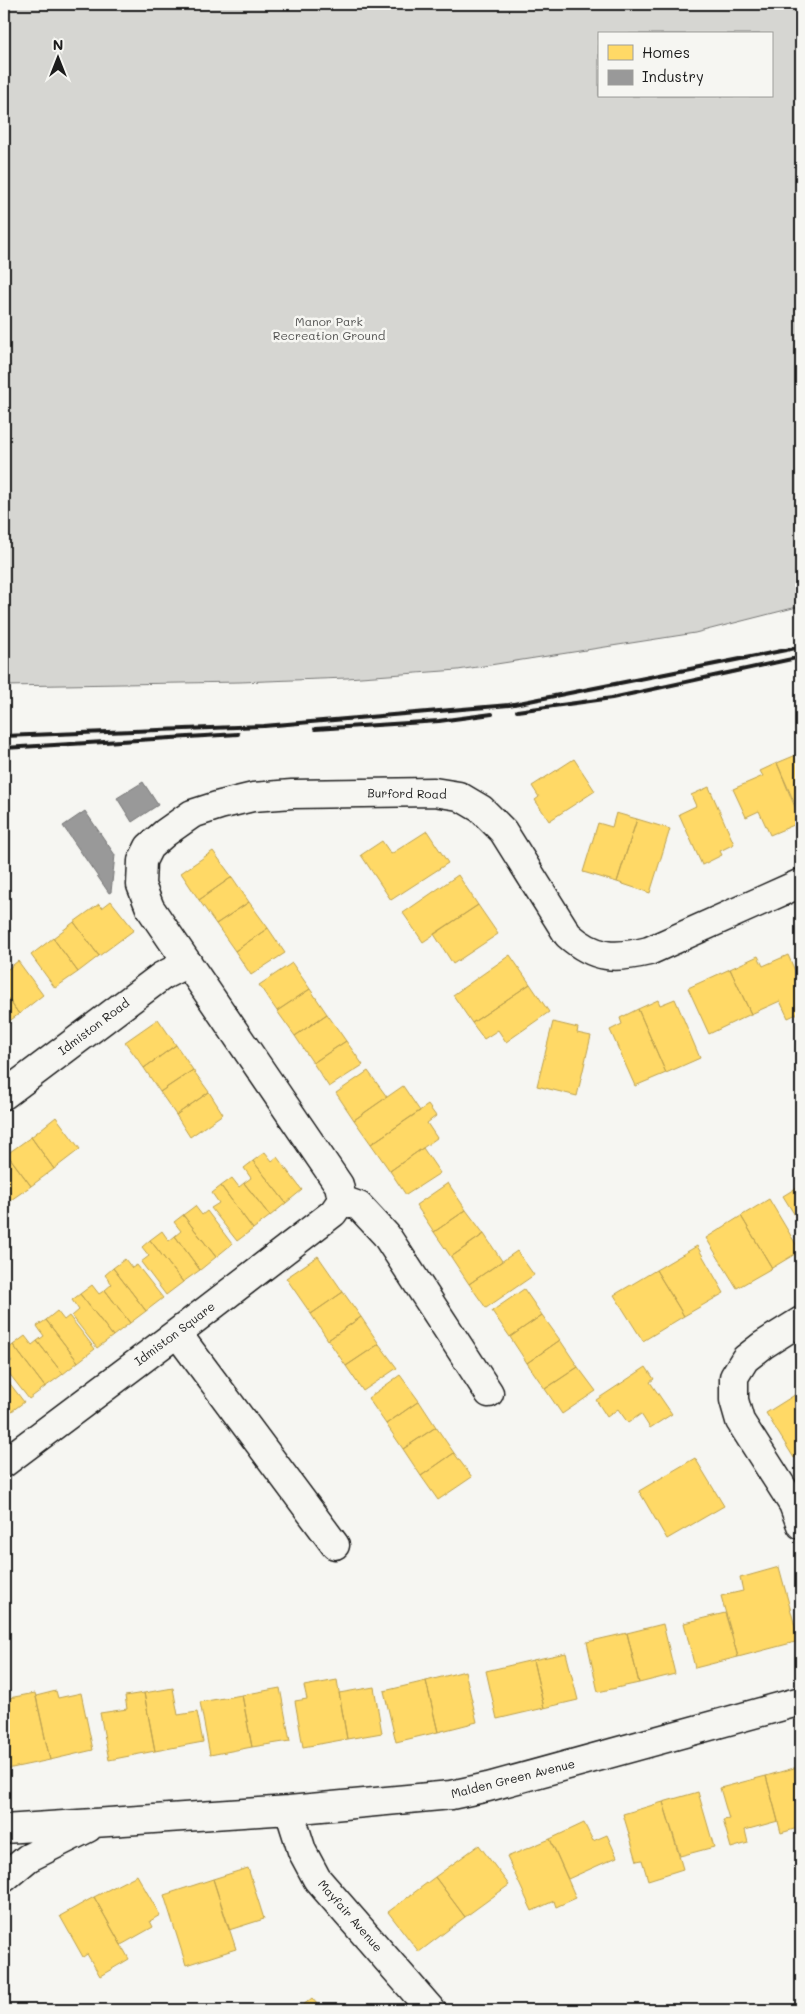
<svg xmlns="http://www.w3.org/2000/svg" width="805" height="2014" viewBox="0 0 805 2014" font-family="Mali,sans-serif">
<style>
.green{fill:#d6d6d2;stroke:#797977;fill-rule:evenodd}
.homes{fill:#ffd966;stroke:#bba050}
.industry{fill:#999;stroke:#747474}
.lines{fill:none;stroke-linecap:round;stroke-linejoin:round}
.minor-casing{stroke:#1c1c1c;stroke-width:31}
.minor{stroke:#f6f6f2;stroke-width:28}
.rail{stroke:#1c1c1c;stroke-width:4}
.labels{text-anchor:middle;stroke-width:5;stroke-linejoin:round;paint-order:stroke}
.park-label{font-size:12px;fill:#545453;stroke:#f6f6f2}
.street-label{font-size:12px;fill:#1c1c1c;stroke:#f6f6f2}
</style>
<rect width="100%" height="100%" fill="#f6f6f2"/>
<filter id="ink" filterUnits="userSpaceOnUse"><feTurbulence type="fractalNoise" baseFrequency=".02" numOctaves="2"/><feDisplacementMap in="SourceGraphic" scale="10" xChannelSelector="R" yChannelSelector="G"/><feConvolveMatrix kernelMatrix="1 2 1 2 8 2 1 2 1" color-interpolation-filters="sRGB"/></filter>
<g filter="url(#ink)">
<path class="green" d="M4,4H801V606L695,633L458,670L347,678L240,682L4,686ZM599,34H771V96H599Z"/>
<path class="homes" d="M801,753V818L777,763Z
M574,759L595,791L549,821L535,800L539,797L532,786Z
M777,763L801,822L770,835L759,811L746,817L733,789L763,776L760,771Z
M709,787L734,844L720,851L722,855L702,865L679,814L696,806L691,795Z
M616,813L637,819L617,882L583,872L598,823L612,827Z
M637,819L670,829L650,893L617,882Z
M427,831L448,863L391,900L361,855L382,841L391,854Z
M213,851L232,877L199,900L181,873Z
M458,875L478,905L423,942L403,913Z
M232,877L249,902L216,924L199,900Z
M111,901L134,930L99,956L74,922L99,904L102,908Z
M249,902L268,928L235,951L216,924Z
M478,905L498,934L453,964L434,934Z
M74,922L99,956L78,972L53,938Z
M268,928L285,953L251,975L235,951Z
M53,938L78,972L55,988L31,955Z
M510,955L530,984L472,1023L453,995Z
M788,955L801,984V1012L788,1018L780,1001L751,1014L730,969L758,956L763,966Z
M18,961L43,995L19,1014L4,993V972Z
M292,963L310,989L277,1011L259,985Z
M730,969L751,1014L709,1034L688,988Z
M530,984L549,1012L506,1042L498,1030L484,1039L472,1023Z
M310,989L327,1014L295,1036L277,1011Z
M4,993L19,1014L4,1025Z
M675,999L700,1058L666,1073L638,1009L658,1000L660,1005Z
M638,1009L666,1073L635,1086L610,1030L622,1024L620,1018Z
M327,1014L346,1041L313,1063L295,1036Z
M158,1019L176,1045L144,1068L125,1042Z
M553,1022L578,1028L577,1033L591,1036L577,1096L537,1086Z
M346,1041L363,1065L329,1087L313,1063Z
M176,1045L193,1070L160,1092L144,1068Z
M193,1070L209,1092L176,1115L160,1092Z
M368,1071L387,1097L354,1120L336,1093Z
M403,1086L420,1111L371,1144L354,1120Z
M209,1092L223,1114L190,1137L176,1115Z
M428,1105L436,1116L427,1123L437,1138L390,1171L371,1144Z
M56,1117L80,1149L54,1169L31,1137Z
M31,1137L54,1169L31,1186L7,1154Z
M423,1148L440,1173L406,1195L390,1171Z
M265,1152L272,1161L277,1157L302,1190L286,1203L253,1161Z
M7,1154L31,1186L8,1202L4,1196V1156Z
M253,1161L286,1203L270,1216L244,1183L251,1178L244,1168Z
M232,1178L239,1187L244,1183L270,1216L253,1229L221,1186Z
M448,1183L466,1210L434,1232L416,1205Z
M801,1185V1225L783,1196Z
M221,1186L253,1229L237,1241L211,1208L219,1203L212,1193Z
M769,1199L800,1251L772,1268L741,1216Z
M195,1206L202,1215L207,1211L232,1244L216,1257L183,1215Z
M466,1210L484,1234L451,1257L434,1232Z
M183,1215L216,1257L200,1270L175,1236L181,1231L174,1222Z
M741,1216L772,1268L737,1288L706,1238Z
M162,1231L169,1241L175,1236L200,1270L183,1282L150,1240Z
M484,1234L502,1261L469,1284L451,1257Z
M150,1240L183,1282L166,1295L141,1262L149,1256L142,1247Z
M697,1246L724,1293L684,1316L656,1270Z
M517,1251L534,1275L486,1308L469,1284Z
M318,1256L343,1292L311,1314L286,1278Z
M125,1259L132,1268L137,1265L163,1298L146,1311L113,1268Z
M113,1268L146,1311L130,1323L105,1290L112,1284L105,1275Z
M656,1270L684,1316L643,1341L614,1295Z
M92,1285L99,1294L105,1290L130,1323L113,1336L80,1294Z
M524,1289L542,1315L510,1337L492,1311Z
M343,1292L361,1317L328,1340L311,1314Z
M80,1294L113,1336L97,1348L72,1316L79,1310L72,1300Z
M57,1311L64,1320L69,1316L95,1349L78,1362L46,1320Z
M542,1315L560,1340L527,1363L510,1337Z
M361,1317L379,1344L346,1366L328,1340Z
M46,1320L78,1362L63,1374L37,1341L44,1336L37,1326Z
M25,1336L32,1345L37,1341L63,1374L45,1387L13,1345Z
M560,1340L578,1367L545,1389L527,1363Z
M379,1344L397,1368L363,1391L346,1366Z
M13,1345L45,1387L29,1399L4,1367L12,1361L4,1352Z
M578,1367L596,1391L562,1414L545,1389Z
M646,1367L654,1379L650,1382L672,1414L650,1428L641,1414L628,1423L618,1409L607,1417L596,1400Z
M400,1375L419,1401L386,1424L368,1398Z
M4,1376L24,1402L8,1414L4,1409Z
M801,1391V1454L794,1458L766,1413Z
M419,1401L436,1427L403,1449L386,1424Z
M436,1427L454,1453L421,1476L403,1449Z
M454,1453L472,1477L438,1500L421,1476Z
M695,1458L724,1506L667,1539L639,1491Z
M779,1567L799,1641L738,1657L721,1596L743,1591L740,1578Z
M725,1613L738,1657L695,1668L684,1623Z
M663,1624L675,1674L639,1683L627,1633Z
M627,1633L639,1683L598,1692L587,1642Z
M566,1653L578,1700L544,1708L533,1660Z
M533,1660L544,1708L497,1719L486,1671Z
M465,1671L477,1722L438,1732L426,1681Z
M337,1680L347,1739L303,1747L295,1701L307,1699L304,1686Z
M426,1681L438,1732L396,1742L384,1691Z
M374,1687L382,1733L347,1739L339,1693Z
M173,1688L178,1715L197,1712L203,1742L155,1751L144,1693Z
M280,1688L290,1741L252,1747L242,1695Z
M56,1691L58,1698L81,1693L93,1750L50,1760L36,1696Z
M35,1693L50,1760L7,1769L4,1754V1699Z
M144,1693L155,1751L109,1760L100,1713L127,1709L125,1696Z
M242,1695L252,1747L210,1755L200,1702Z
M801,1766V1827L781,1833L766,1776Z
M766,1776L778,1821L745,1830L748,1843L731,1848L723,1820L729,1819L720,1788Z
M698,1792L714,1847L680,1856L663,1802Z
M663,1802L683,1869L648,1880L642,1860L637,1861L623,1814Z
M584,1823L593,1841L607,1835L617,1857L568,1879L550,1839Z
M550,1839L576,1898L556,1907L554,1901L532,1911L507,1857Z
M479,1845L509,1885L465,1917L435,1877Z
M248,1868L264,1919L229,1930L213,1879Z
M137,1875L160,1915L150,1921L153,1927L121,1945L94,1897Z
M435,1877L465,1917L419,1952L388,1912Z
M213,1879L236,1949L186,1965L164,1895Z
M94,1897L129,1959L100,1976L87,1954L83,1957L60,1916Z
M312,1998L322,2010H297Z"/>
<path class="industry" d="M143,782L158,805L132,822L117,798Z
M85,811L115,855L111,892L109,893L63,826Z"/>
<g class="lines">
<g class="minor-casing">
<path id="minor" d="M4,1095L162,976L188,963
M342,1200L339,1185L150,908L141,885L142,861L149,847L165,833L192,814L220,805L253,797L292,794L434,792L459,796L481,809L503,831L568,935C595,959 615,959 649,951L801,883
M342,1200L359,1206L386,1235L489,1393
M801,1321L763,1345L745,1359L734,1377V1400L740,1421L793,1504L801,1525
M177,1333L335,1545
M4,1463L177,1333L333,1213L342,1200
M289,1810L302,1851L317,1879L431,2010
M4,1829L289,1810L451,1795L488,1787L801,1701
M4,1878L28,1858L88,1828"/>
</g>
<use href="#minor" class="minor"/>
<path class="rail" d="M517,711L612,698L801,657
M315,729L439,721L492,714
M4,736L264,726L509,705L801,647
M4,748L238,734"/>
</g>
</g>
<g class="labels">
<g class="park-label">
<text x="329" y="326">Manor Park<tspan x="329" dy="14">Recreation Ground</tspan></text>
</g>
<g class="street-label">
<text transform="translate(407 794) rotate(1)" y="4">Burford Road</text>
<text transform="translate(94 1027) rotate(-37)" y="4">Idmiston Road</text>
<text transform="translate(175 1334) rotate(-37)" y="4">Idmiston Square</text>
<text transform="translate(513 1779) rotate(-14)" y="4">Malden Green Avenue</text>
<text transform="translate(350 1916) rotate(49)" y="4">Mayfair Avenue</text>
</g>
</g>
<rect width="805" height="2014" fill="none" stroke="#f6f6f2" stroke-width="20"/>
<rect x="10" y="10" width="785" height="1994" fill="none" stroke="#1c1c1c" stroke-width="2" filter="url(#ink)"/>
<rect x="598" y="32" width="175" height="65" fill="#f6f6f2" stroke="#9f9f9c"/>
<rect x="608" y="45" width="25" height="15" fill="#ffd966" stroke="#9f9f9c"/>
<text x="642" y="58" font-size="15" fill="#1c1c1c">Homes</text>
<rect x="608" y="70" width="25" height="15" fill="#999999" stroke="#9f9f9c"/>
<text x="642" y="82" font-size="15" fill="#1c1c1c">Industry</text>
<g transform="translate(58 58)" stroke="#f6f6f2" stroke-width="4" paint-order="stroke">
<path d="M0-4L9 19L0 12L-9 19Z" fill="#1c1c1c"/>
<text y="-8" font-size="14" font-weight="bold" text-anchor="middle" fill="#1c1c1c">N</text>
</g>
</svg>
